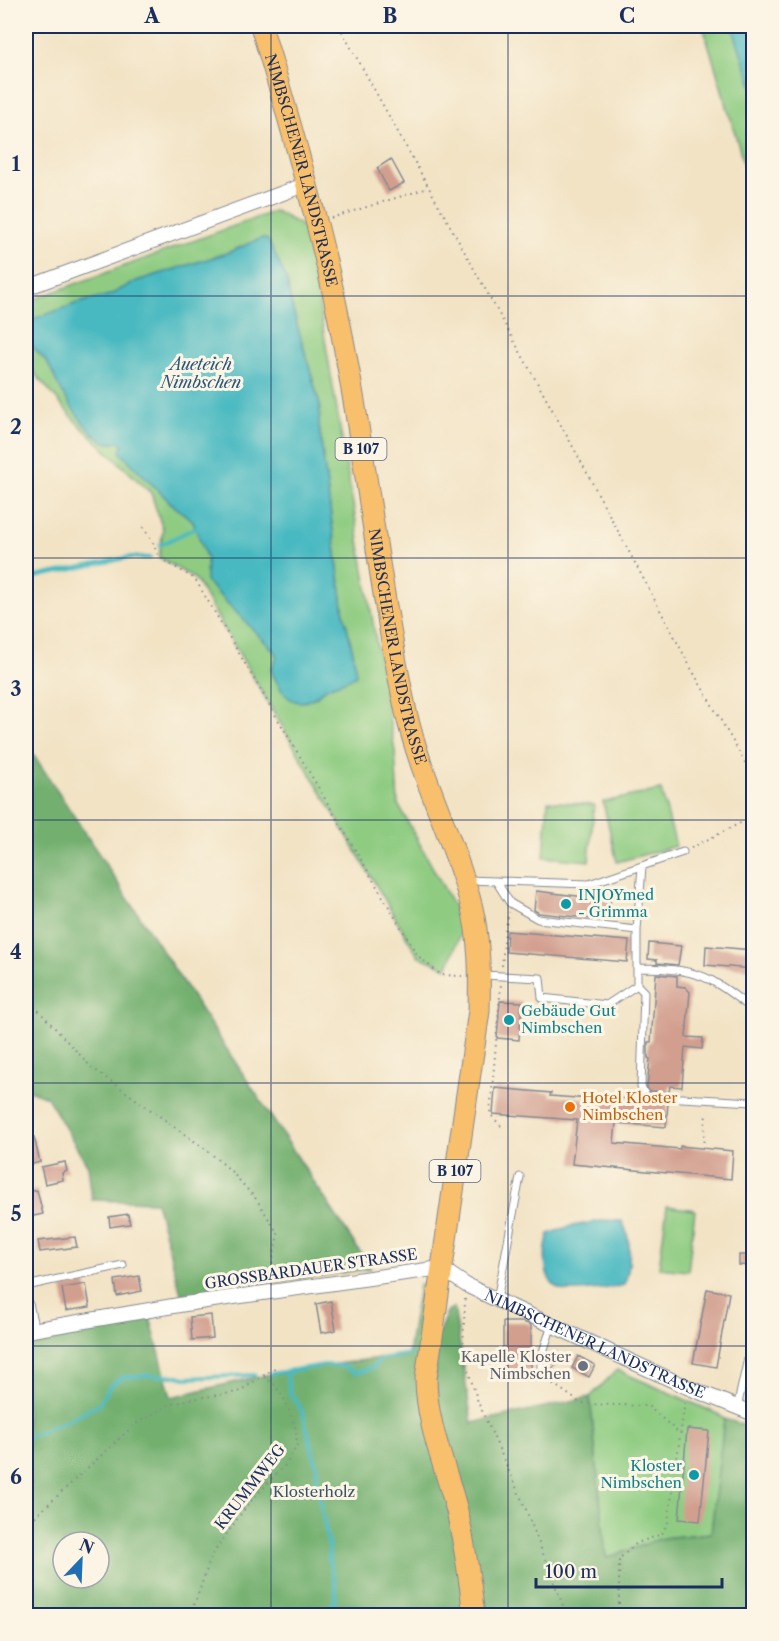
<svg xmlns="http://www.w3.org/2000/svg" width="779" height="1641" viewBox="0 0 779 1641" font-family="'Libre Caslon Text',serif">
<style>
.green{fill:#8fcc82;stroke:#557e70;stroke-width:1.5}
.forest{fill:#73b070;stroke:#477067;stroke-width:1.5;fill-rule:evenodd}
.water{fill:#4ab9c1;stroke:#327490;stroke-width:1.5}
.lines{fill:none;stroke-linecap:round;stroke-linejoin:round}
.stream{stroke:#4ab9c1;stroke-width:4}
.building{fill:#d29f8f}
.service-casing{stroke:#868992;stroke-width:9}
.minor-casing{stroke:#868992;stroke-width:16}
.primary-casing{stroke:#868992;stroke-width:23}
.path{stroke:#868992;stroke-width:2;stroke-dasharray:1.5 4.5;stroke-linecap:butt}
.service{stroke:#fff;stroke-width:7}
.minor{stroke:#fff;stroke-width:14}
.primary{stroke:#f8bf6c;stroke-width:21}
.grid{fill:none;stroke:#1b2f5e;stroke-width:1.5;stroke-opacity:0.55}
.culture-dot{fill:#0f9aa8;stroke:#fcf5e5;stroke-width:2}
.food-dot{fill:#e8710a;stroke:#fcf5e5;stroke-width:2}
.worship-dot{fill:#6b7280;stroke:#fcf5e5;stroke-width:2}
.labels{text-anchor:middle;stroke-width:6;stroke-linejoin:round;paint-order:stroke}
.shield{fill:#fcf5e5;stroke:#5e6a86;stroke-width:1.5}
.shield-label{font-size:14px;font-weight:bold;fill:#1b2f5e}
.street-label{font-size:15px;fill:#1b2f5e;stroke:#fcf5e5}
.culture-label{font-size:15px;fill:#0d838f;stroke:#fcf5e5;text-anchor:start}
.food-label{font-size:15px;fill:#c56008;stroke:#fcf5e5;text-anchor:start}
.worship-label{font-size:15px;fill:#5b616d;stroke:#fcf5e5;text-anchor:end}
.park-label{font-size:15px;fill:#385667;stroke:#fcf5e5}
.water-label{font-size:16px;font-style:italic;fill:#29587c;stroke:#fcf5e5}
.neatline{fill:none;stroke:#1b2f5e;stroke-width:2}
.grid-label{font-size:20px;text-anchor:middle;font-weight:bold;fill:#1b2f5e}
</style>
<rect width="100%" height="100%" fill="#fcf5e5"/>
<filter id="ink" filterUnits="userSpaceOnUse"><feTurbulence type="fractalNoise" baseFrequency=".0167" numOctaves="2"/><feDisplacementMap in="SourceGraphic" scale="12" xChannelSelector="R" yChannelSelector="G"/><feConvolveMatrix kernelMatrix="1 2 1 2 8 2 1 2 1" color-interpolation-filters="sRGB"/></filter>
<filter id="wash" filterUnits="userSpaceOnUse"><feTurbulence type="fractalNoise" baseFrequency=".008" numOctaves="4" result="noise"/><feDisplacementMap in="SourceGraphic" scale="24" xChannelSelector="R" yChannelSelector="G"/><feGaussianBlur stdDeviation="1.35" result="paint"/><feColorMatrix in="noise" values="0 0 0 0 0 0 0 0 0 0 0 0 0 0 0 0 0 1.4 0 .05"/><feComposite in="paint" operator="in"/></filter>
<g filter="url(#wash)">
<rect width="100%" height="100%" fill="#f2e3c5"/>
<path class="green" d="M703,26H732L753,88V207L740,150Z
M275,211L306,228L395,752L398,804L464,925L447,968L418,956L195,579L159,557L163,530L151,493L76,422L26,363V336C33,346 43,355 49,365C60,384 86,442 111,443C114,443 117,442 120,442L123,445L121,452L173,505L193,521L207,559L206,581L276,653L277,657L271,670L316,697L327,686L350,679L354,657L344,614L319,426L320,405L292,307L286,278L268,240L262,238L227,253L137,281L110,295L78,303L28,321L26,324V302Z
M661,790L676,846L617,862L603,802Z
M548,801L594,805L589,861L544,857Z
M667,1206L695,1210L688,1271L659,1268Z
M617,1370L720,1415L724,1419L711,1533L663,1538L606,1559L590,1397Z"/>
<path class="forest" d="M26,743L371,1269L181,1294L156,1202L92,1200L88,1166L47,1097L26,1089Z
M419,1284L429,1285L428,1313L450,1513L467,1615H26V1335L150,1317L171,1397L279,1372L408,1354ZM63,1542H99V1578H63Z
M454,1307L472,1423L590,1397L606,1558L663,1538L711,1533L724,1419L753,1427V1615H480L435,1407L437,1337L447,1312Z"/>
<path class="water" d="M732,26H753V88Z
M262,238L268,240L286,278L292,307L320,405L319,426L344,614L354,657L356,675C348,681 339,682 330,686C324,688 320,694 315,697C291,712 279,689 271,670L277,657L276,653L206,581L207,559L193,521L173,505L120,452L123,445L120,442C117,442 114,443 111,443C92,442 67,401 58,385C55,379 52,370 48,364C40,352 17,338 28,321L78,303L110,295L137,281L227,253Z
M606,1220L622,1221C632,1239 631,1267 624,1285C613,1288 573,1293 562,1290C541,1283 544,1250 549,1234L567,1227Z"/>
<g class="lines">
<path class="stream" d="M160,545L197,527
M26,579L130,557L150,558
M291,1370L287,1377L290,1393L298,1403L303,1414L317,1468L316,1480L329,1548V1560L336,1588L335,1601L330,1608L321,1616
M271,1374L324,1365L343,1366L356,1373L372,1368L381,1359L411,1354
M26,1438L68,1420L98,1405L111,1385L121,1378L147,1375L178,1376L185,1378L255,1375"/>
</g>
<g id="blocks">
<path class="building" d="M391,159L404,183L389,191L377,168Z
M536,891L610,900L611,910L596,908L595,919L539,913L534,910Z
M507,931L629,941L627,962L506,952Z
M649,943L681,946L678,965L657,963V960L648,959Z
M706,946L753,950V969L705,965Z
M656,974L677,976V986L685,987L690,992L686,1037L703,1038L702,1049L685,1047L682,1087L670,1086L669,1092L649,1091L647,1087L650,1059L648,1058V1042H651Z
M500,1001L522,1002L519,1040L497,1038Z
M495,1088L551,1093L550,1096L618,1101V1098L668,1103L666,1127L616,1123L614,1143L680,1149V1146L733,1151L731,1179L572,1164L577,1120L493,1114Z
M34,1137L40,1162L26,1166V1139Z
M65,1162L67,1171L62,1173L63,1180L45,1184L41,1167Z
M37,1190L43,1214L29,1217L26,1192Z
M128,1214L130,1224L110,1227L109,1217Z
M75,1237L77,1247L40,1252L38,1241Z
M739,1255H753V1266L739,1265Z
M139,1276L142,1291L117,1296L115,1280Z
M86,1284L90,1307L66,1311L62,1288Z
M707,1289L729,1293L716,1367L693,1363Z
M331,1301L336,1330L321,1333L316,1304Z
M211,1315L213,1338L192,1340L190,1317Z
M503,1322H523L531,1325V1370L503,1371Z
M555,1352L562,1359L552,1369L547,1364V1360Z
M578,1356L595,1365L589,1377L572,1368Z
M687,1429L709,1431L700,1521L679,1519Z"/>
</g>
</g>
<g filter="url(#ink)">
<use href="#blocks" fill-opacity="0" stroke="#868992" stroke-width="1.5"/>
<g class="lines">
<g class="service-casing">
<path id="service" d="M642,867L637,930V985L644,992L641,1087L646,1096L753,1102L754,1113
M467,880L589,884L683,852
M496,881L510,903L538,919L637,930
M637,968C665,968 696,969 719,985C731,992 742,1002 754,1010
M483,975L540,978L542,998L607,1005L637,985
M26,1286L123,1265
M497,1300L520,1177
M541,1373V1358L552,1325
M737,1408L754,1331"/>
</g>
<g class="minor-casing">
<g id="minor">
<path d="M26,288L307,184"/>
<path d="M26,1306L31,1329"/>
<path id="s1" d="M26,1331L185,1304L441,1268L466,1285L497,1300L687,1387L754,1414"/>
</g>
</g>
<g class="primary-casing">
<g id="primary">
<path id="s2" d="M261,26C288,114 314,205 334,296C364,433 376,574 406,712C421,778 454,839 471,904C480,939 480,975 479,1011L426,1378C426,1424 446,1467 457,1511C465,1546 470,1580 474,1616"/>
</g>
</g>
<path class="path" d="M339,26L578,456L692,670L754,778
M331,218L428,188
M143,527L152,541L159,557L195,579L418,956L441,975L462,976
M691,848L754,816
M502,966L505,931L509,912
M26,997L91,1067L208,1151L230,1170L257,1200L278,1234L269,1280
M501,1126L490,1114L501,984
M703,1148L706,1114
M465,1299L463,1345L466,1364L478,1402L525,1507L567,1616
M548,1380L579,1402L587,1404L648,1406L680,1434
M26,1525L134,1425L169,1405L191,1399L238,1392L278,1366
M189,1616L193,1608L212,1555L247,1505L286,1464L297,1445L296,1429L286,1402L274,1384L263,1376
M619,1616V1559L637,1543L662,1534L668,1522L685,1401"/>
<use href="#service" class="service"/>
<use href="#minor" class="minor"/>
<use href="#primary" class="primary"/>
</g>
</g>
<path class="grid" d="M271,26V1616M508,26V1616M26,296H754M26,558H754M26,820H754M26,1083H754M26,1346H754"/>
<g class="culture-dot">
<circle cx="566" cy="904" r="6"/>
<circle cx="509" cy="1020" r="6"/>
<circle cx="694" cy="1475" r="6"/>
</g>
<circle class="food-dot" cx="570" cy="1107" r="6"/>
<circle class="worship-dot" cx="583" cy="1366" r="6"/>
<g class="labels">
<g class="shield">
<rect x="335.5" y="438" width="51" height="22" rx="4.5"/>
<rect x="429.5" y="1160" width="51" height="22" rx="4.5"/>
</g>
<g class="shield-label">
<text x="361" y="454">B 107</text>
<text x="455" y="1176">B 107</text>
</g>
<g class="street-label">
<text dy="5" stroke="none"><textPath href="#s2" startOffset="150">NIMBSCHENER LANDSTRASSE</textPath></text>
<text dy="5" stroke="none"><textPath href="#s2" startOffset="636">NIMBSCHENER LANDSTRASSE</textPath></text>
<text transform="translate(311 1269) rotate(-8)" y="5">GROSSBARDAUER STRASSE</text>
<text dy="5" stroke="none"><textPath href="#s1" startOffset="592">NIMBSCHENER LANDSTRASSE</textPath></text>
<text transform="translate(250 1487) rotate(-52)" y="5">KRUMMWEG</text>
</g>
<g class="culture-label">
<text x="578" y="900">INJOYmed<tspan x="578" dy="17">- Grimma</tspan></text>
<text x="521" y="1016">Gebäude Gut<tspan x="521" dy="17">Nimbschen</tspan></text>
<text x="682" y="1471" text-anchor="end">Kloster<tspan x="682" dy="17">Nimbschen</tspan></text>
</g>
<g class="food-label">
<text x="582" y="1103">Hotel Kloster<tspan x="582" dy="17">Nimbschen</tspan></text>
</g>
<g class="worship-label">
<text x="571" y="1362">Kapelle Kloster<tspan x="571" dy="17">Nimbschen</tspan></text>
</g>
<g class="park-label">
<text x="314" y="1497">Klosterholz</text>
</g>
<g class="water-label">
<text x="201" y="370">Aueteich<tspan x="201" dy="18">Nimbschen</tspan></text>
</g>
</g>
<rect width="779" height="1641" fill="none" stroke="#fcf5e5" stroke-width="66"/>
<g transform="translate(81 1560) rotate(23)"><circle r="28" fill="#fcf5e5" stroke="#a2a6af" stroke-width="1.5"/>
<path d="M0-4.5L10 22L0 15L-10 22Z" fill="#1f6fb2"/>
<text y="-9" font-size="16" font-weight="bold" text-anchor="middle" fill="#1b2f5e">N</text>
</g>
<path d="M536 1578v9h186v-9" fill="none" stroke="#1b2f5e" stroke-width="3"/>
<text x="545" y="1578" font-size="18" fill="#1b2f5e" stroke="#fcf5e5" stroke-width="4.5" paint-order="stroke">100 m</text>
<rect x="33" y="33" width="713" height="1575" class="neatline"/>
<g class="grid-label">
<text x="152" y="23">A</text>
<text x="390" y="23">B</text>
<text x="627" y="23">C</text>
<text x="16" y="171">1</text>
<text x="16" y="434">2</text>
<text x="16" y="696">3</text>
<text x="16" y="959">4</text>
<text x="16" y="1221">5</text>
<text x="16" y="1484">6</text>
</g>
</svg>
